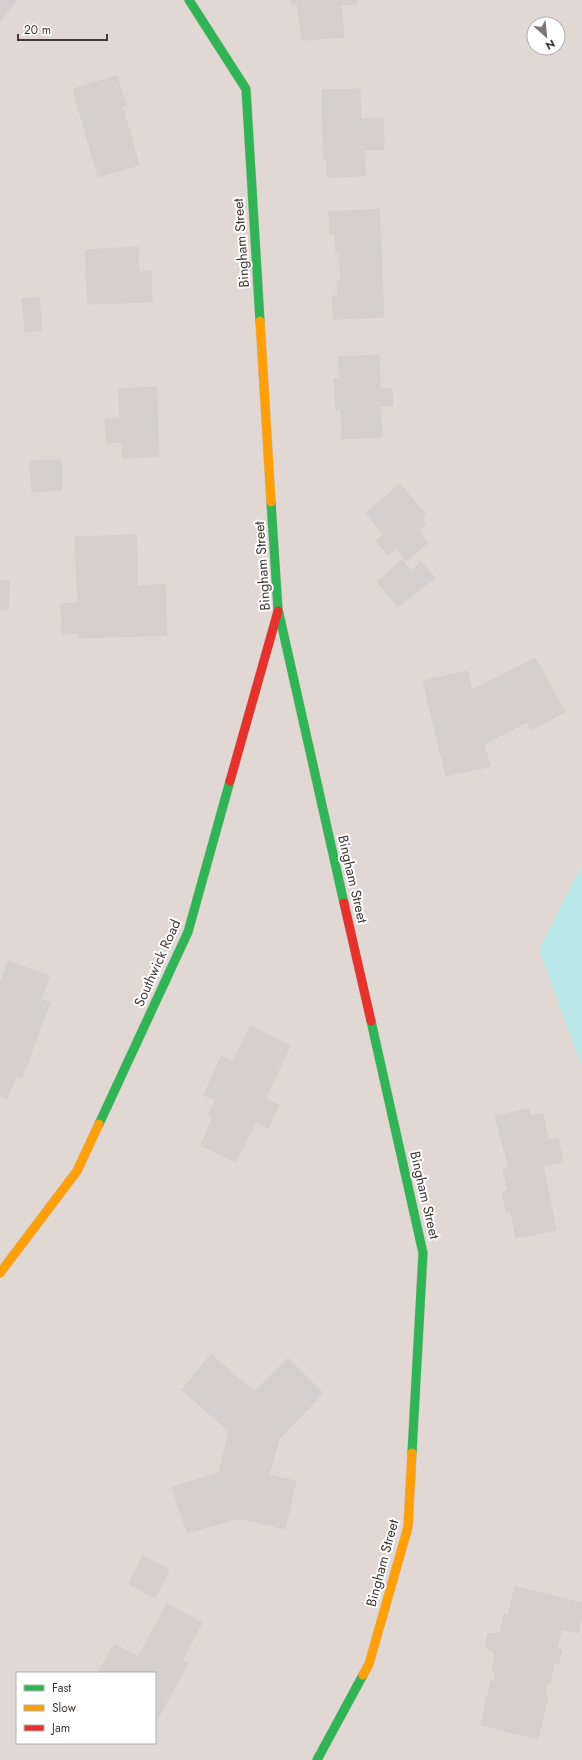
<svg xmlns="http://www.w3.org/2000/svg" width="582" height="1760" viewBox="0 0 582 1760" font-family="Jost,sans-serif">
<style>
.residential{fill:#e1d8d4;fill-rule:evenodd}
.water{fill:#bae7e7}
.building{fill:#d5cfcd;stroke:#d5cecc}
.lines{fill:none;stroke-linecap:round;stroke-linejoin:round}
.fast-casing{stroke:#cdc4c0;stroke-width:10}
.slow-casing{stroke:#cdc4c0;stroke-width:10}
.jam-casing{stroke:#cdc4c0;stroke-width:10}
.fast{stroke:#30b455;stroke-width:9}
.slow{stroke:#ff9f0a;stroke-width:9}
.jam{stroke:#e5322d;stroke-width:9}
.labels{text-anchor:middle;stroke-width:4;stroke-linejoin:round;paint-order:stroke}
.street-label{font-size:14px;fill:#413734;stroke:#fff}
</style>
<rect width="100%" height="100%" fill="#ede8e6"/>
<path class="residential" d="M0,0H582V864L540,950L582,1067V1760H0ZM534,24H558V48H534ZM17,1673H155V1743H17Z"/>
<path class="water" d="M582,864V1067L539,950Z"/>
<path class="building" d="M0,0H17L0,21Z
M291,0H357V4L341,5L344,37L302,40L297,3L291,4Z
M117,76L126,105L122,106L139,165L98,177L73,89Z
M360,89L361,119L383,118L384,149L364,150L365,176L327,177V159H324L322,90Z
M379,209L384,317L334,319L332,296H338L337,281H341L339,252L336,253L335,234H330L329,212Z
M138,247L139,272L151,271L152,302L88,304L85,250Z
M39,297L42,330L25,332L22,299Z
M379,355L380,389H392L393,405L380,406L382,437L342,439L341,408L336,409L334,379L340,378L339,357Z
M156,387L159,456L123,458L122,442L107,443L105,419H120L119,389Z
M61,460L62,490L32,492L30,461Z
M400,484L426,515L422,518L426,524L418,530L428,543L406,561L396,549L388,555L376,541L383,534L366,513Z
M136,535L138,586L165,584L167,635L80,638L79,633L62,634L61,604L78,603L75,537Z
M402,560L411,571L421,562L435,578L398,607L377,582Z
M0,581H9L8,610H0Z
M535,658L565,712L530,730L527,722L484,744L490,766L446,776L423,681L467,671L472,690Z
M8,961L49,976L41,1000L50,1002L22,1078L16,1076L7,1099L0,1096V985Z
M250,1026L290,1046L265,1099L279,1105L268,1128L256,1122L236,1162L201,1145L213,1118L208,1115L216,1100L204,1095L221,1056L233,1062Z
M529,1109L530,1116L543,1113L548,1140L558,1138L563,1162L543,1166L556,1230L516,1238L511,1213L506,1212L502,1192L508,1191L503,1169L509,1168L495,1116Z
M211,1354L254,1392L288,1358L323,1393L279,1439L269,1475L296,1481L285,1529L240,1518L187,1533L172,1487L219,1473L229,1431L182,1390Z
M143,1556L169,1570L155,1598L129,1584Z
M515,1587L582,1603V1613L578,1633L562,1629L557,1648L562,1650L558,1664L554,1663L550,1684L547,1683L545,1694L548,1696L538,1739L481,1725L491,1681L494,1682L496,1672L492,1670L495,1653L485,1646L488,1634L500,1633L504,1615L508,1616Z
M167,1604L202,1623L182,1660L188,1663L157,1720L155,1719V1673H98L114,1644L138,1657Z"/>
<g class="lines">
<g class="fast-casing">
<path id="fast" d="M189,0L246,89L260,321
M271,502L278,609L344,903
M371,1021L423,1253L412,1453
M99,1124L188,932L230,781
M317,1760L363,1675"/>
</g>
<g class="slow-casing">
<path id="slow" d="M260,321L271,502
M0,1273L77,1171L99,1124
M363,1675L369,1664L408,1527L412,1453"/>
</g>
<g class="jam-casing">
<path id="jam" d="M230,781L278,611
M344,903L371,1021"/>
</g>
<use href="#fast" class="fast"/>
<use href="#slow" class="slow"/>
<use href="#jam" class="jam"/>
</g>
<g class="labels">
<g class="street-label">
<text transform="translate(241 243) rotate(-94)" y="5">Bingham Street</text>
<text transform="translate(262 566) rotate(-94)" y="5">Bingham Street</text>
<text transform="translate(353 879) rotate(77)" y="5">Bingham Street</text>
<text transform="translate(157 963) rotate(-66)" y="5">Southwick Road</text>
<text transform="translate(425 1195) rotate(77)" y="5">Bingham Street</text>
<text transform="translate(382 1563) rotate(-75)" y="5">Bingham Street</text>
</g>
</g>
<rect x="16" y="1672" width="140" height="72" fill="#ffffff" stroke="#b3afae"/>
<rect x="24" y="1685" width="20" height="6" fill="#30b455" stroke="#b3afae"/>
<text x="52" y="1692" font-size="12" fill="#413734">Fast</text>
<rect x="24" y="1705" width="20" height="6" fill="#ff9f0a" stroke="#b3afae"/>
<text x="52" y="1712" font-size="12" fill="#413734">Slow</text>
<rect x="24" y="1725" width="20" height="6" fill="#e5322d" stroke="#b3afae"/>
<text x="52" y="1732" font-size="12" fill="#413734">Jam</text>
<g transform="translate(546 36) rotate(153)"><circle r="19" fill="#ffffff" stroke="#b3afae"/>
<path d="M0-3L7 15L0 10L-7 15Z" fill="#7d7572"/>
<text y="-6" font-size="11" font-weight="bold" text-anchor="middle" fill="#413734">N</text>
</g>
<path d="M18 34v6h89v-6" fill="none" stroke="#413734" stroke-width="2"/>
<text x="24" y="34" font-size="12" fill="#413734" stroke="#ffffff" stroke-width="3" paint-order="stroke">20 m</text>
</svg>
